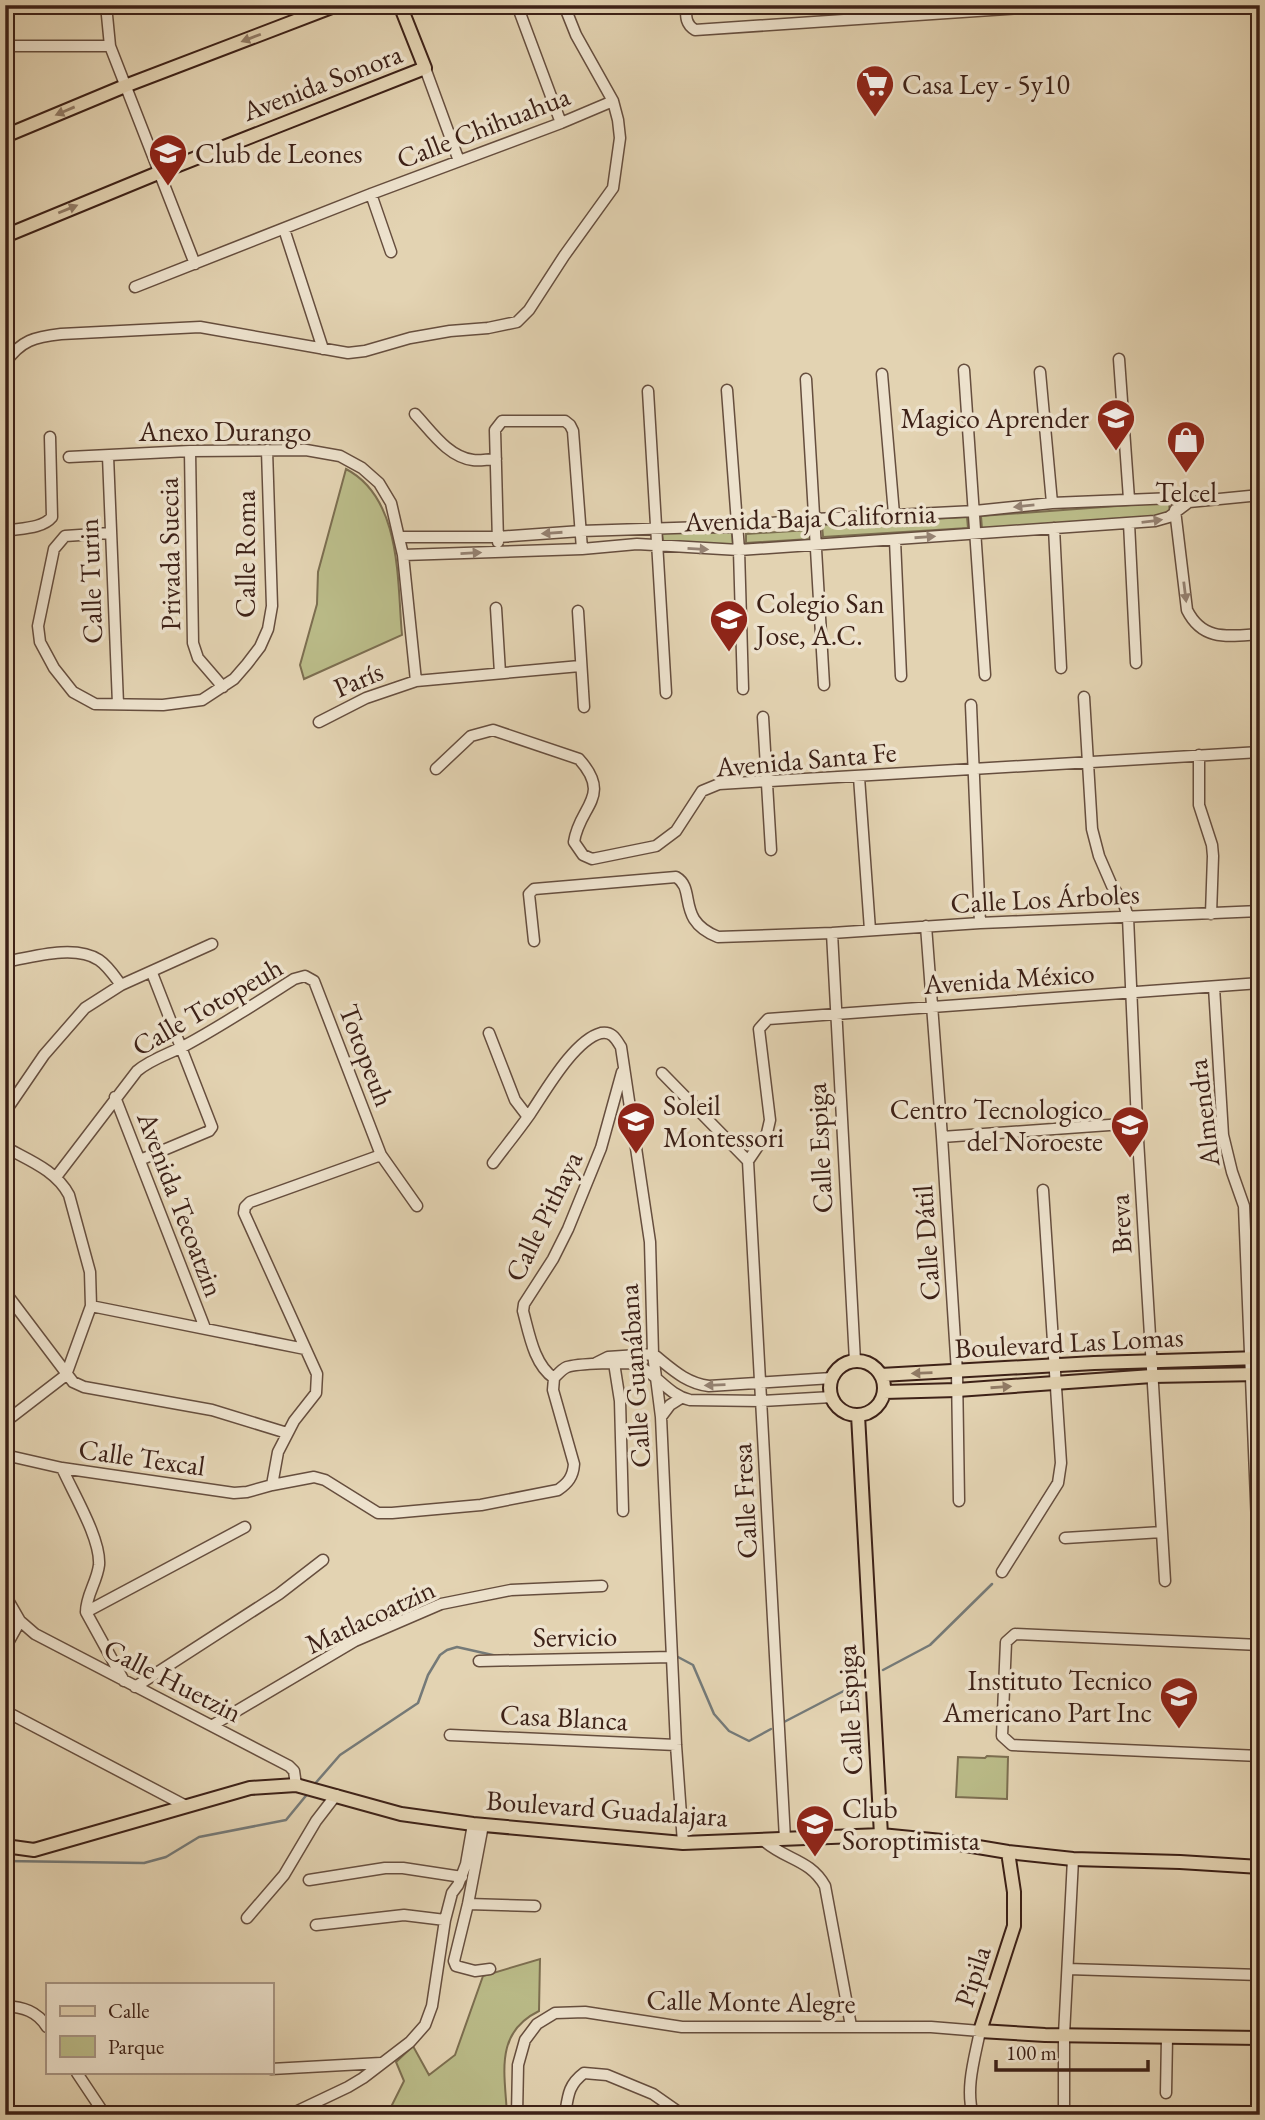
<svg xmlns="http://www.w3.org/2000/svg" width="1265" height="2120" viewBox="0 0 1265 2120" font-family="'EB Garamond',serif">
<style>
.green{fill:#babb88;stroke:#7c6e50;stroke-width:2}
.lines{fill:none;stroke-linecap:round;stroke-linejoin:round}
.stream{stroke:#757a78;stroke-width:2.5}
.minor-casing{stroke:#664e3e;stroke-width:13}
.major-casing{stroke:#3d2117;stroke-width:16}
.minor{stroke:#ede2cd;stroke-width:10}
.major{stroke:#e3d3b2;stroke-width:12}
.oneway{fill:#907a64}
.oneway2{fill:#958272}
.labels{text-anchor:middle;stroke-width:7;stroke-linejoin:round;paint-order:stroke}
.street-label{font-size:28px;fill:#3d2117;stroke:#ede2cd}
.poi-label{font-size:28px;fill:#3d2117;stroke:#ede2cd;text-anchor:start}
</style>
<rect width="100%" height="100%" fill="#e3d3b2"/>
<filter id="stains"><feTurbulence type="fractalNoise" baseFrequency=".00286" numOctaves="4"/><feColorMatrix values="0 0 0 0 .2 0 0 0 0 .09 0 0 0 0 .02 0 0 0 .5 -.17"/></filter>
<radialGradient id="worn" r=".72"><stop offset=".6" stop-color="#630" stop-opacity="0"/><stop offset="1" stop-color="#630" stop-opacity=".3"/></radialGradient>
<path class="green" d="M346,469C402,498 397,581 402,635L304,679L300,665L317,604L318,572Z
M1158,503L1169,504L1170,511L1157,517L982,529L981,516Z
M967,517L968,528L823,537L822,525Z
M809,530L810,539L746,543V534Z
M662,533H732L733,546L663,541Z
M987,1756L1008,1757L1007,1799L956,1797L958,1757L985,1758Z
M540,1959L539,2011C494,2033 505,2073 507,2115H387L404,2081L396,2062L413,2046L429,2075L455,2055L483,1976Z"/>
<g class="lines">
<path class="stream" d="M678,1657L693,1665L714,1714L729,1731L749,1741L771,1729
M883,1670L930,1645L992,1584
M784,1722L859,1683
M313,1786L340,1755L418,1703L428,1675L440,1655L447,1650L457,1647L497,1656
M5,1861L144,1863L166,1857L199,1837L286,1820L309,1792"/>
<g class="minor-casing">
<path id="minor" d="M106,5L110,46L195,264
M517,5L561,123
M686,5C686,16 685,24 695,30L1067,5
M5,46H110
M425,68L459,161
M371,194L391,252
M284,229L323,349
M135,287L371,194L561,123L613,101
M1119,359L1129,499
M5,363C21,340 35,337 61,334L200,327L348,353L365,351L410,338L450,331L488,328L517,322L529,310L564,256L613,188L620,138L618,120L613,101L576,35L564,5
M964,370L985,675
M1040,372L1052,503
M882,374L894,514
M806,379L824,685
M727,390L739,550L743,689
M648,391L666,693
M415,414C431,431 448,457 473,460C480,461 488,459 496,459
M190,451L193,643L198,658L223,687
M108,456L118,704
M69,457L190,451L306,450L340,456L362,468L379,483L391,503L403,555L416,681
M1175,510L1187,610C1203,642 1229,636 1260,634
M1129,523L1136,663
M1054,528L1061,668
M5,531C20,528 42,529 52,517L50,437
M110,533L65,536L54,549L38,626L40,642L54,668L73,692L95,704L163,705L202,700L234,679L247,664L260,647L268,629L272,606L267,450
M400,537H498L581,531L736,526L815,519L975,511L1052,503L1174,498L1189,502L1260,495
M895,540L901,676
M498,542L495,430L502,421H565L570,425L573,431L582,549
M403,555L582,549L637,544L739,550L1155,521L1169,517L1189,502
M496,608L500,673
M578,611L584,707
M1084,697L1092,829L1099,856L1112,886L1123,901L1128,917L1137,1123L1165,1581
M971,705L980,923
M763,717L771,850
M319,722L366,698L416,681L580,666
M1199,755V805L1212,845L1213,856L1211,914
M436,769L471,736L493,730L579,759C613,797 579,806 574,842L583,855L592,859L656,846L676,831L702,791L719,784L1260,752
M859,777L870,930
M926,926L942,1137L957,1372L959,1501
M832,933L855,1361
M534,941L529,894L534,889L676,877C697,889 675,920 718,937L832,933L980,923L1260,911
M5,962C32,957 75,944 99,960C108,966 115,977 121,985
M1214,987L1223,1135L1232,1172L1244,1206L1259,1573
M489,1033L515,1100L528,1117
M662,1073L748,1161
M115,1097L205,1328
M5,1112L44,1055L85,1008L121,985L212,944
M942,1137L1137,1123
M5,1147C28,1160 56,1170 69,1195L90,1272L91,1306L66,1375L5,1422
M140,1160L209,1131L212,1127L152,973
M748,1161L785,1839
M748,1161L767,1133L770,1120L759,1029L768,1019L1260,983
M493,1163C505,1147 518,1131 530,1114C545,1092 574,1040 601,1033C612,1031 616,1039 621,1047L650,1242L653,1354L661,1417L676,1745L683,1843
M56,1177L137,1071C151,1059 169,1054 186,1045C223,1025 258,1002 294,979L305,976L314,981L381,1155L417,1206
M5,1292L73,1382L84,1387L212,1410L287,1433
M91,1306L305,1349
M596,1363L608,1357L653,1354C671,1368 685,1383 709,1386L832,1378
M614,1363L620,1401L623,1511
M554,1378C534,1365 529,1333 523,1311L524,1304L553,1259L568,1229L601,1148L622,1072
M661,1417L670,1405L681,1398
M5,1455L62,1468L234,1493L247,1492L272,1485L314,1477L325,1480L378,1513H392L481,1505L558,1490C568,1483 573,1477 574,1464L553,1390L554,1378C558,1374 562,1369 567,1367C575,1364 629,1361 637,1365C657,1374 668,1395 690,1400L761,1401L832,1397
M62,1468C73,1493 101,1539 99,1565C97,1582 86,1595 86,1612L124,1681
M272,1485L278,1452L294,1421L316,1393L317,1374L244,1213L245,1207L250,1202L381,1155
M1065,1538L1162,1532
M1002,1572L1058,1483L1061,1463L1043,1190
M5,1595L20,1621L35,1634L289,1766L294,1771L296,1785
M86,1612L245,1527
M1260,1645L1015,1634L1006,1642L1002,1736L1012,1745L1260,1756
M5,1648L20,1621
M479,1661L672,1657
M135,1687L279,1594L323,1560
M5,1711L186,1806
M213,1725L355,1641L441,1604L511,1590L602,1586
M450,1735L676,1745
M483,1825L468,1904L454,1961L456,1966L475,1971L490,1969
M763,1840C785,1860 810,1859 825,1886L851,2026
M309,1880L385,1868H403L462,1877
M468,1904L535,1906
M247,1918L284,1875L316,1821L336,1795
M316,1925L404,1915L445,1920
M1068,1969L1260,1975
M5,2006C23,2007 37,2011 47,2027
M271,2069L381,2063
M77,2073L105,2115
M1166,2093L1167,2037
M289,2115L348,2087L363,2078L410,2042L425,2025L432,2006L445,1920L452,1893L458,1885L466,1864L473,1824
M517,2115L518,2065L525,2040L537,2024L555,2013L585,2012L682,2027H931L980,2031C975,2057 965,2088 973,2115
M565,2115C568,2096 568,2085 584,2073L607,2075L653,2094L683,2115
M1064,2115V2035L1073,1859"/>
</g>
<g class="major-casing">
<path id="major" d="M5,136L125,86L337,5
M5,236L158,173L425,68L400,5
M830 1388a27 27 0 1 1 54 0a27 27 0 1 1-54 0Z
M881,1375L1094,1363L1260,1358
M884,1392L957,1390L1152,1376L1260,1374
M858,1415L881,1835
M5,1846L34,1850L250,1788L296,1785L401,1814L473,1824L683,1843L881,1835L942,1841L1008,1852L1073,1859L1180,1862L1260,1867
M1008,1852L1014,1892V1926L980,2031L1045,2035L1260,2038"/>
</g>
<use href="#minor" class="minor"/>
<use href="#major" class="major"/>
</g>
<defs><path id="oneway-solid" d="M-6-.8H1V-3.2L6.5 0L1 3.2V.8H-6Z" transform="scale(1.75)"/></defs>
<g class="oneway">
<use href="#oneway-solid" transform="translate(251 38) rotate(159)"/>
<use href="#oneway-solid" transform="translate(65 111) rotate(157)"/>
<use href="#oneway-solid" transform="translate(68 209) rotate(-22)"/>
<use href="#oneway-solid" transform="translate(922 1373) rotate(178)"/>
<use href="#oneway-solid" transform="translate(1001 1387) rotate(-4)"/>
</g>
<g class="oneway2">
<use href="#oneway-solid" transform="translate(1024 506) rotate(174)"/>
<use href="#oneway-solid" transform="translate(1152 521) rotate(-7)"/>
<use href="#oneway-solid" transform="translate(552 533) rotate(176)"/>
<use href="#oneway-solid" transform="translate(925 537) rotate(-4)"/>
<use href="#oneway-solid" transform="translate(698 549) rotate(3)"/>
<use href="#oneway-solid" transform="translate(471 553) rotate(-3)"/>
<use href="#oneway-solid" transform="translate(1185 592) rotate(83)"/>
<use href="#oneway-solid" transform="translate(715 1385) rotate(178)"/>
</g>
<defs>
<g id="supermarket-pin" transform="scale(2.0125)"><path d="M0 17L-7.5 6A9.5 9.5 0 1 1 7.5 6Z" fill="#8f2418" stroke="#ede2cd"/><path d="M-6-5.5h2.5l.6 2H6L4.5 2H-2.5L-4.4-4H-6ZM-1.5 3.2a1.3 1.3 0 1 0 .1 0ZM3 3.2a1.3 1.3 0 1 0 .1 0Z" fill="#fff"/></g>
<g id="school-pin" transform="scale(2.0125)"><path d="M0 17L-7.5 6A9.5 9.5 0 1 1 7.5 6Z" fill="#8f2418" stroke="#ede2cd"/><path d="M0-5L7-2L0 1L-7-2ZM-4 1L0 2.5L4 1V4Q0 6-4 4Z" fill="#fff"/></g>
<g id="shop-pin" transform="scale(2.0125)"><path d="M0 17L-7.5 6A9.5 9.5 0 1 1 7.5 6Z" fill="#8f2418" stroke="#ede2cd"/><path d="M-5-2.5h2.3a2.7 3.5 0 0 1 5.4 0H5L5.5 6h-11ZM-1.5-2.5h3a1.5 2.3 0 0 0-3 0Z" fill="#fff"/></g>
<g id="university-pin" transform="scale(2.0125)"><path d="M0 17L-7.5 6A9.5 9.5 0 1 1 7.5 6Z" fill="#8f2418" stroke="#ede2cd"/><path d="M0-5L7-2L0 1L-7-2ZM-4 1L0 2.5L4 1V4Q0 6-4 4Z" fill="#fff"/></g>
</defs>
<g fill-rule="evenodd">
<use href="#supermarket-pin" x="875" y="84"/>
<use href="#school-pin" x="168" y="153"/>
<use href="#school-pin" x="1116" y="418"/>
<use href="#shop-pin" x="1186" y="440"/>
<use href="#school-pin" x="729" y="619"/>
<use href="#school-pin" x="636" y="1121"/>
<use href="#university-pin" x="1130" y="1125"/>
<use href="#university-pin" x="1179" y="1696"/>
<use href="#school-pin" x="815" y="1824"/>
</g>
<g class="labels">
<g class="street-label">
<text transform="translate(322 82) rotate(-21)" y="10">Avenida Sonora</text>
<text transform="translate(483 127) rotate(-21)" y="10">Calle Chihuahua</text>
<text x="225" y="441">Anexo Durango</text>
<text transform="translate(810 517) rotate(-2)" y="10">Avenida Baja California</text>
<text transform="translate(169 554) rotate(-91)" y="10">Privada Suecia</text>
<text transform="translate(245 554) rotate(-90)" y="10">Calle Roma</text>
<text transform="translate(90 581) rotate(-92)" y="10">Calle Turin</text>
<text transform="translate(358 679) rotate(-23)" y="10">París</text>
<text transform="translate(806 759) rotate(-5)" y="10">Avenida Santa Fe</text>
<text transform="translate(1045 898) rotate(-3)" y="10">Calle Los Árboles</text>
<text transform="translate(1009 978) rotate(-4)" y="10">Avenida México</text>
<text transform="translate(207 1006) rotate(-30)" y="10">Calle Totopeuh</text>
<text transform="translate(367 1055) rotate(69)" y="10">Totopeuh</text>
<text transform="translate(1203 1113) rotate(-97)" y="10">Almendra</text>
<text transform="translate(819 1148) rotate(-93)" y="10">Calle Espiga</text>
<text transform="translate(181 1204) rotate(69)" y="10">Avenida Tecoatzin</text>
<text transform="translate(543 1216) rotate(-64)" y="10">Calle Pithaya</text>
<text transform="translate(1120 1224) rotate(-93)" y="10">Breva</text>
<text transform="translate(926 1243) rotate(-94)" y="10">Calle Dátil</text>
<text transform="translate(1069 1342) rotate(-3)" y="10">Boulevard Las Lomas</text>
<text transform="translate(634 1376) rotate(-94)" y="10">Calle Guanábana</text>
<text transform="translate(142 1457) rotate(8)" y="10">Calle Texcal</text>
<text transform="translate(744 1501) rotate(-93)" y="10">Calle Fresa</text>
<text transform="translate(370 1616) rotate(-25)" y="10">Matlacoatzin</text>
<text transform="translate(575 1636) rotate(-1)" y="10">Servicio</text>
<text transform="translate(173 1680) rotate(27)" y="10">Calle Huetzin</text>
<text transform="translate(849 1710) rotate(-93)" y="10">Calle Espiga</text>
<text transform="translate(564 1717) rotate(3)" y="10">Casa Blanca</text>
<text transform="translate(607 1808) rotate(4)" y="10">Boulevard Guadalajara</text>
<text transform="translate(972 1976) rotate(-72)" y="10">Pipila</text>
<text transform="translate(751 2001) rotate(1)" y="10">Calle Monte Alegre</text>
</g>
<g class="poi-label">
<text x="902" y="94">Casa Ley - 5y10</text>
<text x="195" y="163">Club de Leones</text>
<text x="1089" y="428" text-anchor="end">Magico Aprender</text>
<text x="1186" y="502" text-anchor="middle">Telcel</text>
<text x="756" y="613">Colegio San<tspan x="756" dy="32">Jose, A.C.</tspan></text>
<text x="663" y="1115">Soleil<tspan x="663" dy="32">Montessori</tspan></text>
<text x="1103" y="1119" text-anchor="end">Centro Tecnologico<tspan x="1103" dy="32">del Noroeste</tspan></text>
<text x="1152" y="1690" text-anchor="end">Instituto Tecnico<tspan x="1152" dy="32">Americano Part Inc</tspan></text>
<text x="842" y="1818">Club<tspan x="842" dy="32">Soroptimista</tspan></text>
</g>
</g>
<rect width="1265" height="2120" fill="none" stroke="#e3d3b2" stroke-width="28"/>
<rect x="7" y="7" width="1251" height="2106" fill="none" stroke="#3d2117" stroke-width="3.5"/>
<rect x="14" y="14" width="1237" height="2092" fill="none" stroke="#3d2117" stroke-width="2"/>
<rect x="46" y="1983" width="228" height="91" fill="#ede2cd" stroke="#a79584" stroke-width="2"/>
<rect x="60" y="2006" width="35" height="10" fill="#e3d3b2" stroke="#a79584" stroke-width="2"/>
<text x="108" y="2018" font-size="21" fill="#3d2117">Calle</text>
<rect x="60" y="2036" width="35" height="21" fill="#babb88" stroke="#a79584" stroke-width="2"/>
<text x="108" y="2054" font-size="21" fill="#3d2117">Parque</text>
<path d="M996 2060v10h152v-10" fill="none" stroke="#3d2117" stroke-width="3.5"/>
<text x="1006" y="2060" font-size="21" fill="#3d2117" stroke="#ede2cd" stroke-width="5" paint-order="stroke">100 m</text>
<rect width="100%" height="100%" filter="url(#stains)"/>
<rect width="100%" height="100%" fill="url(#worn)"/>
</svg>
